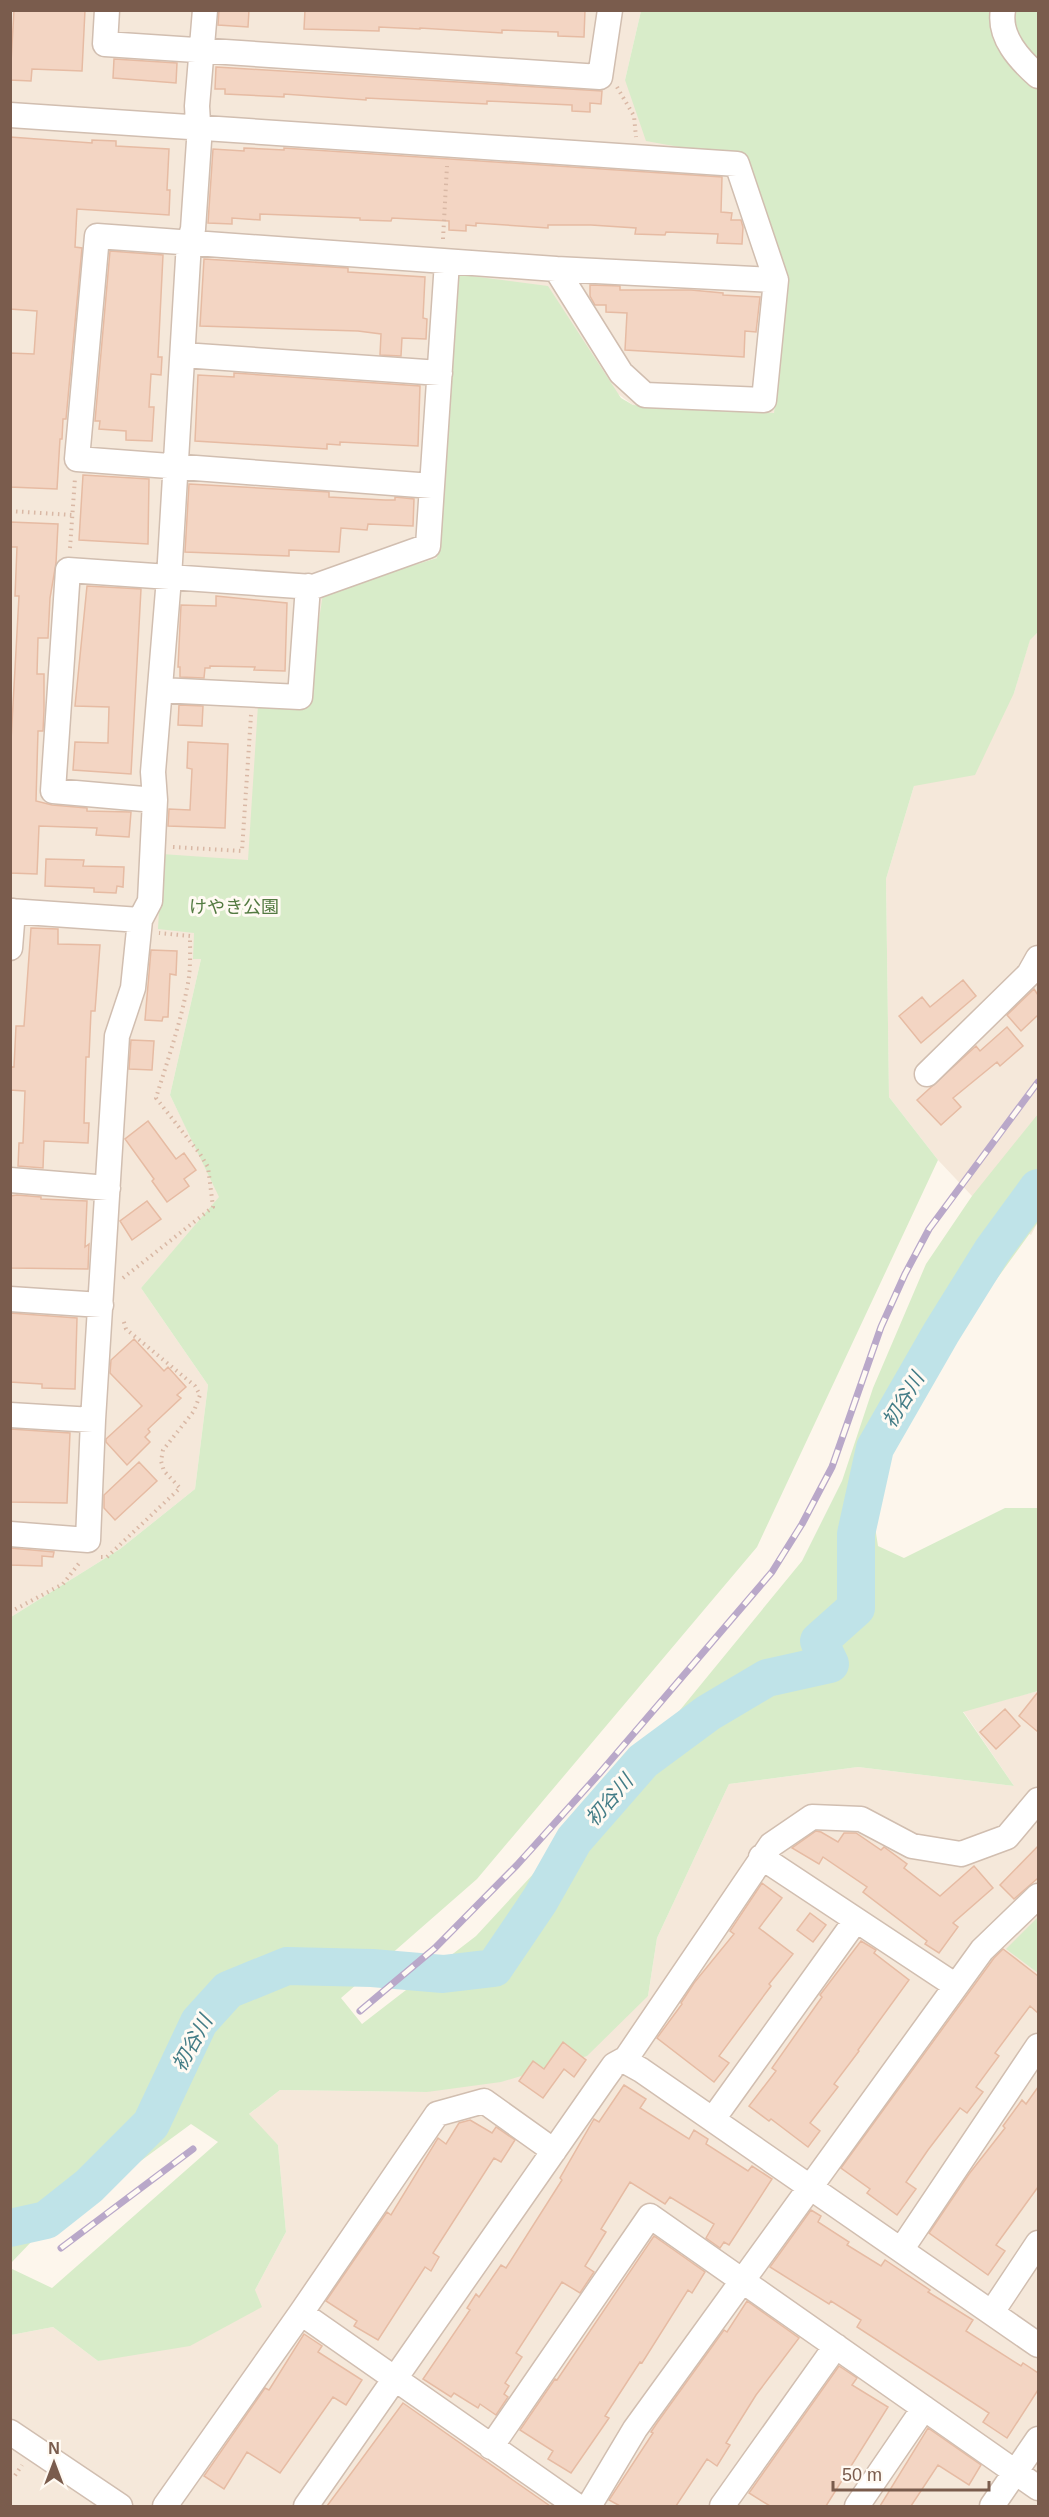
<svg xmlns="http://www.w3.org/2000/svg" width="1049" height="2517" viewBox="0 0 1049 2517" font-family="Arial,'Noto Sans JP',sans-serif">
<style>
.residential{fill:#f5e8da}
.green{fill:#d8ecc9}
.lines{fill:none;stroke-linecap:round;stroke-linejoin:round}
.river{stroke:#bfe3e8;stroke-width:38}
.building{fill:#f3d5c3;stroke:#e6bba3;stroke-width:1.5}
.minor-casing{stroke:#d1beb0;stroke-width:27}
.path{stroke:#d9b8a5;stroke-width:4;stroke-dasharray:1.5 4.5;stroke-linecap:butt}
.minor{stroke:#fff;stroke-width:24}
.rail-casing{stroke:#b9a8c9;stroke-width:7}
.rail{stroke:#fffaf3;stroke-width:4.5;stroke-dasharray:14;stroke-linecap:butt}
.labels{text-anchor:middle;stroke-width:6;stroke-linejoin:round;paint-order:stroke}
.park-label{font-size:18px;fill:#537a41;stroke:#fffaf3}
.water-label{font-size:20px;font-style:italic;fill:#437c86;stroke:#fffaf3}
</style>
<rect width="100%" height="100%" fill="#fdf6ec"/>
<path class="residential" d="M11,11H641L625,80L740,158L787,279L774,414L633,405L455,274L437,558L324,593L286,872L201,959L170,1095L220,1197L141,1288L208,1385L195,1489L120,1549L11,1617Z
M1038,632V1222L1031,1235L972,1196L938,1160L889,1097L886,879L914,786L1014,693L1030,639Z
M1038,1691V2506H11V2335L53,2327L98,2361L255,2290L286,2232L278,2145L248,2115L280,2090L427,2092L648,1996L657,1938L729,1784L858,1767L1014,1786L963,1711Z"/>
<path class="green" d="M641,11H1038V632L1030,640L1014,693L975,775L914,786L886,879L889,1097L938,1160L757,1547L477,1879L341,1998L362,2024L476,1936L644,1754L802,1561L842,1481L873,1388L926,1264L972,1196L1038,1114V1222L970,1316L928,1367L886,1445L871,1501L878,1546L904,1558L1005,1508H1038V1691L963,1712L1014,1786L858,1767L729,1784L657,1938L648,1996L587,2056L501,2082L427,2092L280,2090L249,2114L278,2145L286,2232L255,2290L262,2307L190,2346L98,2361L53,2327L11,2335L10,2268L52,2288L218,2142L191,2124L33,2240L11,2263V1617L120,1549L195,1489L208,1385L141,1288L219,1197L170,1095L201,959H193L194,933L158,929L162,854L248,860L258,705L306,708L323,593L437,558L455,274L548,286L621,398L633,405L774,413L786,279L740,158L646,141L625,80Z
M1038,1917V1973L1006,1949Z"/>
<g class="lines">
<path class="river" d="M10,2228L46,2220L89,2186L151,2124L199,2022L228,1990L287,1966L372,1968L443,1974L494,1968L540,1900L574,1840L643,1761L708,1713L767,1678L830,1664L819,1641L856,1608V1534L875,1448L941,1333L992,1251L1038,1188"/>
</g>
<path class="building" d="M14,10H85L82,71L32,69L31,81L10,80Z
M219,10H249L248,27L218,25Z
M305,10H585L584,37L558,36V32L502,30V33L420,28V29L379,27V31L304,29Z
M114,59L177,63L176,83L113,78Z
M216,67L602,91L601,104L590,103V112L572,111V105L487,101V104L366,98V100L284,94V97L225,94V89H215Z
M10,137L92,143V140L116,141V146L169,149L167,190H170L169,215L77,209L75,247L82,248L66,419H63L62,439H60L57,489L10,487V353L34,354L37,311L10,309Z
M244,148L284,150V148L722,177L721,212L732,213L731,220H741L743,227L742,244L717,243L718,234L666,232L665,235L635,234L636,228L591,225H548V228L476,223V226L466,225V231L449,230V221L392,218L391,221L360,220V218L260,214V220L232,218V224L208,223L213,149L244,151Z
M110,251L163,255L158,357H162L161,375L151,374L149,407H154L152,441L126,440V431L99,429L100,421H95Z
M204,259L348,268V272L425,277L423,318L427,319L426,339L402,338L401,356L380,355L381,334L358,331L200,326Z
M590,285L620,286V290H691L723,293V295L760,297L756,332L745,331L744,357L625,350L627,313L606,312V305H595L590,296Z
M234,373L420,386L418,446L340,442V445L327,444V449L195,441L198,375L234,377Z
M83,475L149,479L148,544L79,540Z
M189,484L329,492V497L385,500H395V497L414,499L413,526L368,524L367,530L341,528L339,552L289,550V556L185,552Z
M10,522L58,524L56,563L50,598L48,638H38L37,674H44V710L43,731H38L36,801L52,805L87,808V811L131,812L129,837L96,835L97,828L39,826L37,874L10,873V759L19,596H15L17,547H10Z
M87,586L141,589L131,774L73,770L75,742L108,743V740L109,707L75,706Z
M216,596L287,603L285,671L254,670L255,667L210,666V668H205L204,678L180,677V667H178L181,605L216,606Z
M179,705L203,706L202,726L178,725Z
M188,742L228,744L225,828L168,826L169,809L190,810L192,769L187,768Z
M46,859L84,860L83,866L124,867L123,887L117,886L116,893L94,892V888L45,886Z
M31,928L58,929V944L100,945L95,1011H91L89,1057H86L84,1123H89L88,1143L44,1141L43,1168L18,1166L19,1143H23L25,1091L10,1090L11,1067H14L16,1026H24Z
M151,950L177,951L176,975L170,974L168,1017H163L162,1021L145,1020Z
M963,980L976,996L921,1043L899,1016L922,997L930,1007Z
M1034,989L1038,995V1015L1021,1031L1007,1015Z
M1007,1027L1023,1046L1000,1066L997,1062L953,1098L961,1107L941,1125L917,1100L976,1046L980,1051Z
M131,1040L154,1041L152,1070L129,1069Z
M148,1121L176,1159L184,1153L196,1170L184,1179L189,1186L167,1202L152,1181L154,1179L125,1139Z
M17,1195L41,1197V1199L87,1201L85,1247L89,1244L88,1269L10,1268V1196Z
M147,1201L161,1219L132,1240L120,1221Z
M10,1313L77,1318L75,1389L42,1388V1384L10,1382Z
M134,1339L164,1371L168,1367L186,1387L177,1395L181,1398L148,1429L150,1432L145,1437L150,1442L127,1465L106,1442V1439L142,1406L110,1373L111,1360Z
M10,1429L70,1433L67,1503L10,1502Z
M139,1462L157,1481L115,1520L104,1508V1495Z
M10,1548L54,1552L53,1557L42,1556V1566L10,1565Z
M1038,1692V1732L1019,1716Z
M1005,1709L1020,1726L996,1749L980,1732Z
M816,1831L821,1832L838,1842L844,1833H856L881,1850L884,1847L907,1864L904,1868L940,1896L974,1866L993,1888L953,1923L958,1927L939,1953L925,1944L927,1941L863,1892L867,1887L823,1857L819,1864L792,1848Z
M1038,1846V1878L1014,1899L1000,1885Z
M762,1883L782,1898L759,1928L793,1954L769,1984L771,1986L719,2056L729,2063L714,2082L657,2038L682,2004L681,2003L694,1983L734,1934L730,1931Z
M810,1913L826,1925L813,1942L797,1930Z
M861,1941L876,1950L874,1953L909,1980L858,2050L859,2051L834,2084L838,2087L810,2123L820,2131L808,2147L771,2119L769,2121L749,2106L776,2071L772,2068L822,1997L820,1995Z
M1003,1949L1038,1976V2013L1030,2006L995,2053L999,2056L976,2087L983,2092L967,2113L960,2108L928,2150L906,2182L916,2189L897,2215L867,2193L870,2189L841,2168L994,1958Z
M563,2042L586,2060L574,2077L564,2069L543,2098L519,2081L533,2061L544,2069Z
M624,2085L646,2099L640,2108L689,2139L694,2130L708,2139L706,2144L748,2171L752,2166L772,2179L729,2245L724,2242L720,2248L706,2238L714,2224L670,2197L665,2204L630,2182L601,2229L606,2232L585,2266L594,2272L580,2293L562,2282L516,2353L522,2357L505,2383L509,2386L504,2394L508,2397L496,2415L480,2404L478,2408L454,2393L451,2397L423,2379L470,2310L467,2308L476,2294L479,2297L501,2265L506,2268L562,2180L560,2178L594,2119L599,2122Z
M1038,2087V2187L996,2245L1005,2251L988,2275L929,2233L969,2174L1005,2128L1003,2126L1022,2100L1026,2104Z
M470,2120L492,2133L496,2127L515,2140L501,2162L494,2158L433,2253L439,2257L431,2271L425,2267L378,2340L354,2326L357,2321L326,2301L387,2212L391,2215L438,2138L446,2144L459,2123Z
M811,2210L821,2216L818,2222L849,2242L847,2245L881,2266L885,2260L930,2290L928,2292L973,2320L966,2331L1021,2366L1023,2363L1038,2373V2390L1007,2438L983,2422L989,2413L857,2327L861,2320L831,2301L829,2304L770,2267Z
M654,2236L705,2272L692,2293L688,2290L642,2363L640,2362L605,2416L609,2418L571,2473L548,2459L553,2451L520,2430L555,2379L557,2380Z
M747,2301L799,2338L756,2395L726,2443L730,2445L717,2466L707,2459L676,2506H620L609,2500L653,2433L651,2432L657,2423L724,2330L727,2332Z
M304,2334L322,2346L318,2352L362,2380L346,2405L333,2397L280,2473L247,2452L224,2489L204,2476L265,2388L269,2390Z
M839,2366L857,2378L852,2385L888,2407L826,2506H770L749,2493Z
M403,2403L413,2410L550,2506H327Z
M928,2428L981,2465L969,2485L938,2465L911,2506H880Z"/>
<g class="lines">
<g class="minor-casing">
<path id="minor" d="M107,10L105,44L600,77L610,10
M1003,10C998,37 1020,60 1038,76
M10,115L737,164L776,280L764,400L645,395L621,373L556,269L97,236L77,459L432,486
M556,269L776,280
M183,355L440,373
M160,690L300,697L308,586
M155,800L53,791L68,570L313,587L428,546L447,262
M10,911L140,920L150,901L155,800L153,772L169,578L189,242L193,229L199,141L197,106L205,10
M10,948L13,911
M927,1074L1029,974L1038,958
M10,1180L108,1188
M10,1299L101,1305
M10,1415L93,1420L117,1036L133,988L140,920
M10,1534L88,1540L93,1420
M761,1857L956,1986
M625,2060L771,1845L812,1817L861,1819L912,1846L961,1854L1007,1837L1038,1800
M713,2119L856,1920
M901,2250L1038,2046
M992,2312L1038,2243
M301,2313L577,2506
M10,2432L120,2506
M491,2447L650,2216L1038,2488
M165,2506L301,2313L437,2114L484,2101L554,2151
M306,2506L604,2079L614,2065L623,2060L641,2070L1038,2345
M589,2506L635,2429L982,1950L1038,1896
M722,2506L836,2346
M857,2506L924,2408
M992,2506L1038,2439"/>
</g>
<path class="path" d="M617,87L634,116L636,137
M443,239L447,166
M10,511L72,515
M70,548L75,478
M173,847L242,851L251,715
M123,1278L213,1207L208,1167L200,1154L156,1098C167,1062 180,1025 187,988C191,971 190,953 190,936L159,933
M101,1557H107L180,1488L164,1471L161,1461L163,1450L194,1411L200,1395L195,1386L126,1329L123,1319
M10,1612L63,1584L80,1562
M10,2478L14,2477L22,2465"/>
<use href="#minor" class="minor"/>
<g class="rail-casing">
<path id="rail" d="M360,2011L435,1948L517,1865L599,1774L772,1572L802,1524L832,1467L881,1327L905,1274L929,1229L1038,1082
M61,2248L193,2149"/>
</g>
<use href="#rail" class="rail"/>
</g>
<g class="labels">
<g class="park-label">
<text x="234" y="913">けやき公園</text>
</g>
<g class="water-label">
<text transform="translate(903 1400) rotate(-59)" y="7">初谷川</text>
<text transform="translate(609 1800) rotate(-49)" y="7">初谷川</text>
<text transform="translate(192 2043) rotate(-61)" y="7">初谷川</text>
</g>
</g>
<rect width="1049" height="2517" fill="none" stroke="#7a5c4d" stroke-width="24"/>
<g transform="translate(54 2463)" stroke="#fffaf3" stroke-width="4.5" paint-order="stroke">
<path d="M0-4.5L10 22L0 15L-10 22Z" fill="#7a5c4d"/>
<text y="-9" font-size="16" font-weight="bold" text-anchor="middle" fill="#7a5c4d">N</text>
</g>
<path d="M833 2481v9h156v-9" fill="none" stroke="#7a5c4d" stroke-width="3"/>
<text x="842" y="2481" font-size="18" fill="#7a5c4d" stroke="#fffaf3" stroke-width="4.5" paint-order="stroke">50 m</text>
</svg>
